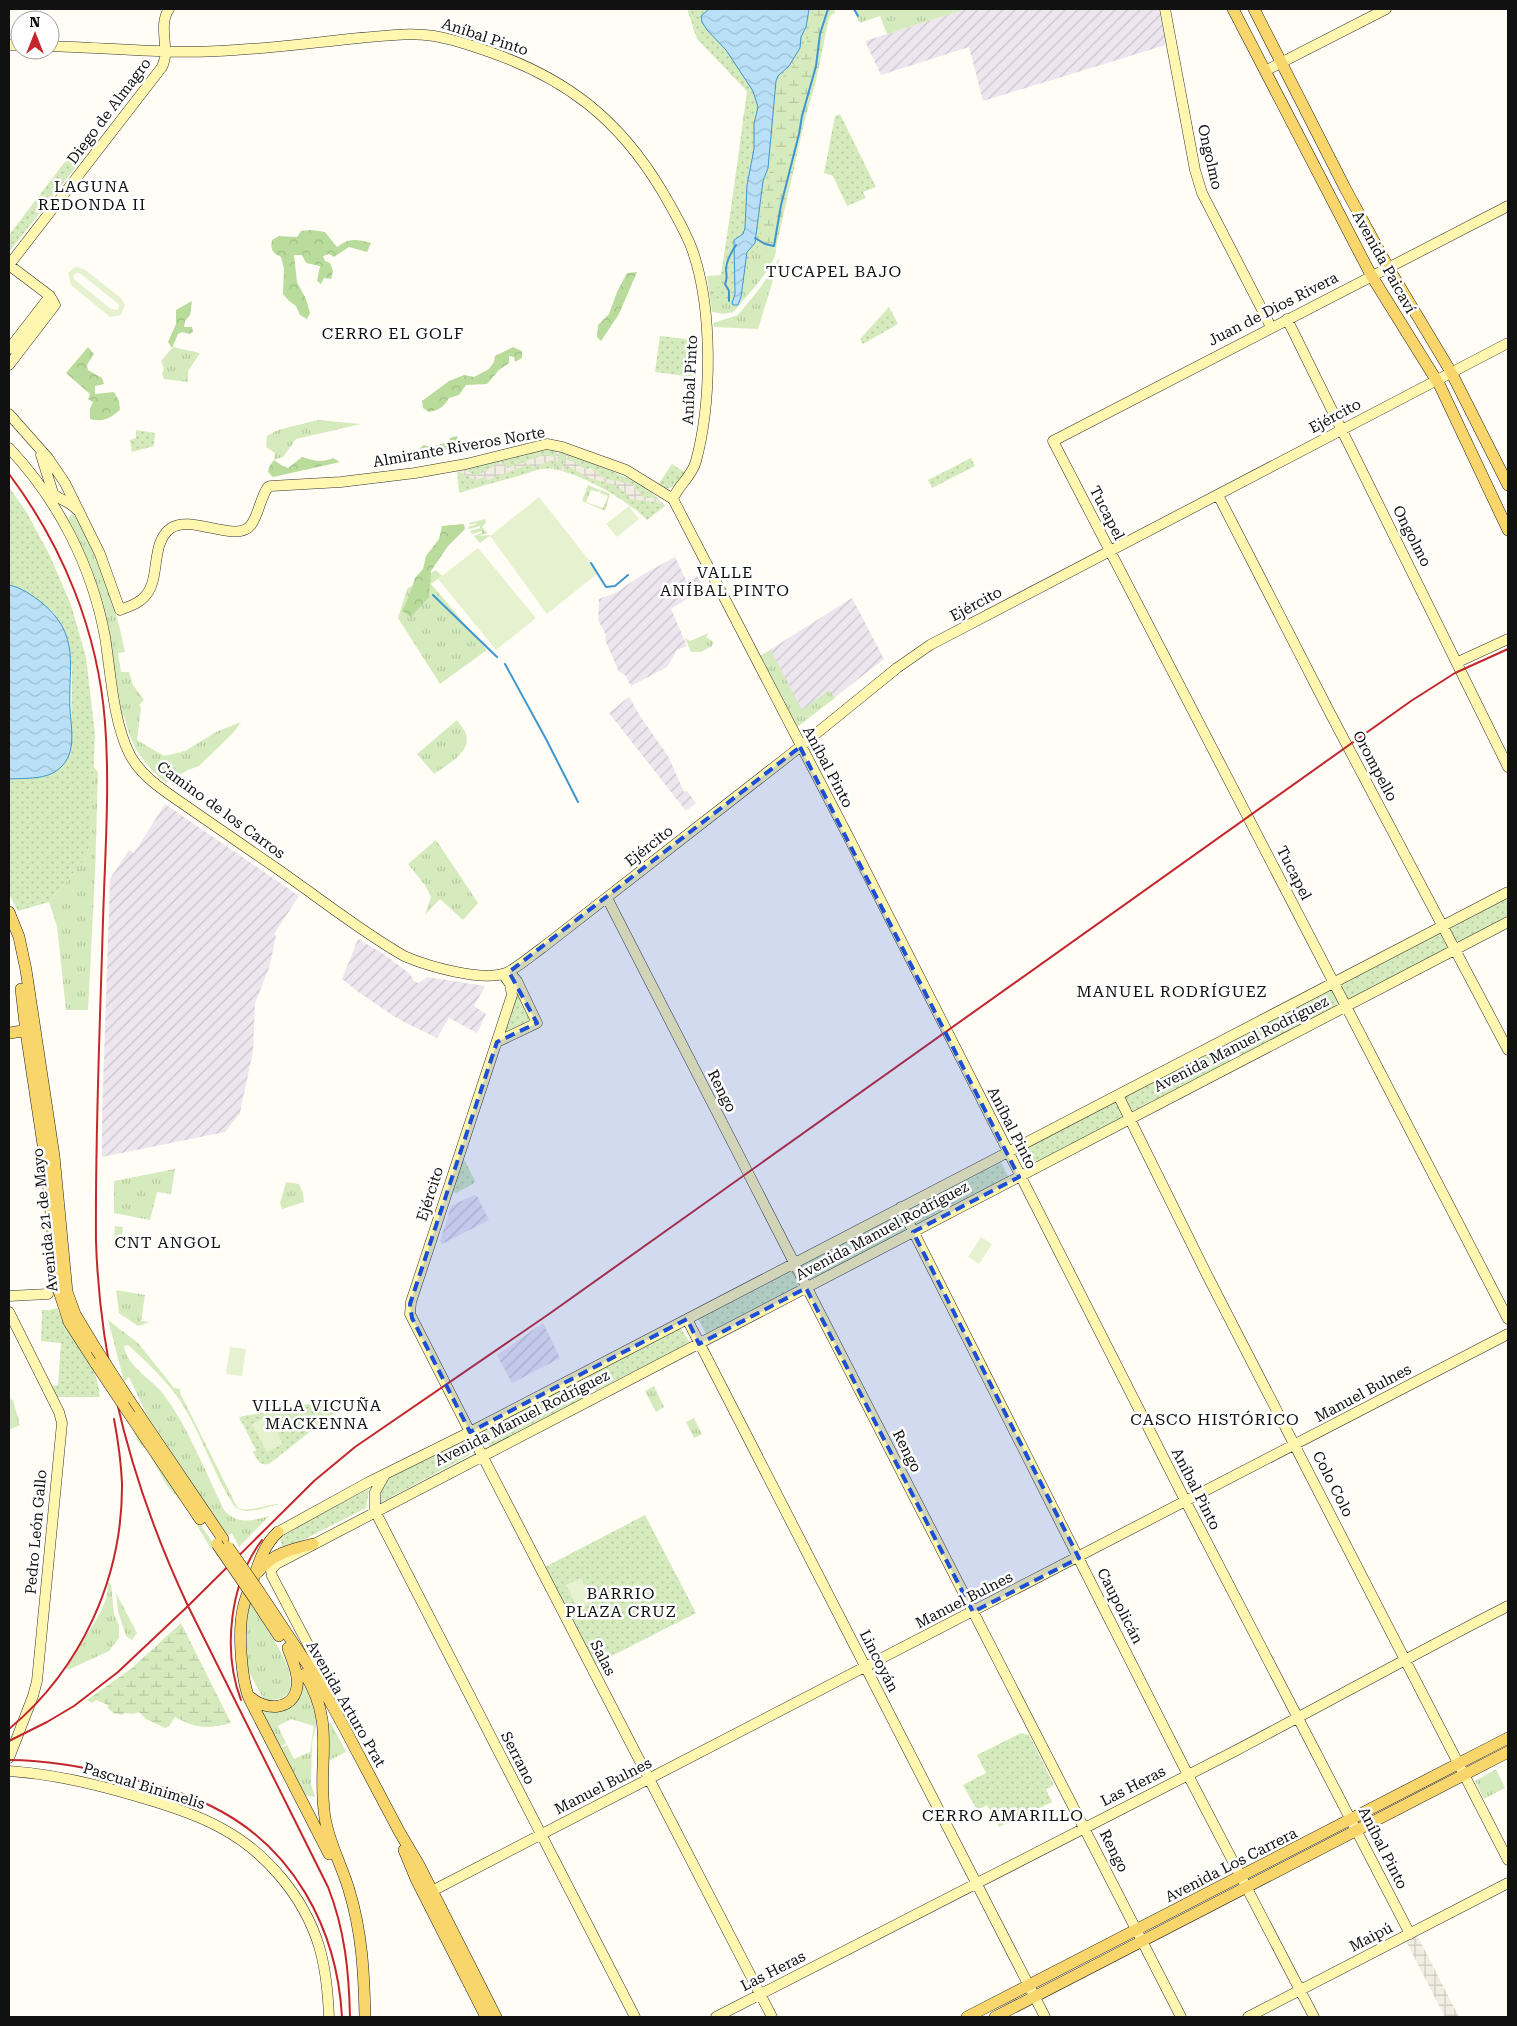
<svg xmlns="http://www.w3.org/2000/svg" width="1517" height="2026" viewBox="0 0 1517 2026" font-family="'Roboto Serif',serif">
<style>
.industrial{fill:url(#industrial-furrows)}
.grass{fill:url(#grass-tufts)}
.forest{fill:url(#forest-crowns)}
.wetland{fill:url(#wetland-marsh)}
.park{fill:url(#park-dots)}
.pitch{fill:#e6f2cf;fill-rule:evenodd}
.plaza{fill:url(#plaza-grid)}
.water{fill:url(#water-waves);stroke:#3f96cf}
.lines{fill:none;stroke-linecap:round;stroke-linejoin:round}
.stream{stroke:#3f96cf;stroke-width:2}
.secondary-casing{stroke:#333;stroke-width:11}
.primary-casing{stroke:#222;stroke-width:12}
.secondary{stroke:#fff6b0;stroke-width:10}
.primary{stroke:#f9d66b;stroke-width:11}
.rail{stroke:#c4262e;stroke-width:2}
.primary-bridge-casing{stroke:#222;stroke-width:12;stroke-linecap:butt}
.primary-bridge{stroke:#f9d66b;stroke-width:11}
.marked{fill:#1d4ed8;fill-opacity:0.2;stroke:#1d4ed8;stroke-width:4;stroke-dasharray:10 6;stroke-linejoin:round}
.labels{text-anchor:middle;stroke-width:5;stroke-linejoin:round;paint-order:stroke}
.street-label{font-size:15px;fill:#111;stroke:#fff}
.neighbourhood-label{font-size:16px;letter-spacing:1px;fill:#111;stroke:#fff}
</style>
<defs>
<pattern id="industrial-furrows" width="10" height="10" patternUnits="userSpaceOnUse" patternTransform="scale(1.25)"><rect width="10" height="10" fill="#eee6ef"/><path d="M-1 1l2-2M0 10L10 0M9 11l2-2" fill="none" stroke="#cbc4cc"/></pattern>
<pattern id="grass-tufts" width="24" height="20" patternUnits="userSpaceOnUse" patternTransform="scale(1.25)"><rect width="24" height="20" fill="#d5ebbd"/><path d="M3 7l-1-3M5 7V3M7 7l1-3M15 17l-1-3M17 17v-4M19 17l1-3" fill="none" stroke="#b6c8a1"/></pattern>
<pattern id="forest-crowns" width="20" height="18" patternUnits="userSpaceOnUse" patternTransform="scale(1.25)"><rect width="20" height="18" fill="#b9dc9c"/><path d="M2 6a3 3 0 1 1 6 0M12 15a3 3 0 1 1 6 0" fill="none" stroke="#9ebc85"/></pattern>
<pattern id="wetland-marsh" width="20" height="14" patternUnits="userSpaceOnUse" patternTransform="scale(1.25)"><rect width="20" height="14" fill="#d5ebbd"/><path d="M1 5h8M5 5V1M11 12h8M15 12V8" fill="none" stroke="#b6c8a1"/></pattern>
<pattern id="park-dots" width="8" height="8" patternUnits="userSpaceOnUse" patternTransform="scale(1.25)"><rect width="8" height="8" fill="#d5ebbd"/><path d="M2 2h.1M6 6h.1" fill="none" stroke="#b6c8a1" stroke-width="1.8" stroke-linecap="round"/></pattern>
<pattern id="plaza-grid" width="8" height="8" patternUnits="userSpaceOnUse" patternTransform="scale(1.25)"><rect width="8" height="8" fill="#f1ede2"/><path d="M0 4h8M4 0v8" fill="none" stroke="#cecac1"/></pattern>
<pattern id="water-waves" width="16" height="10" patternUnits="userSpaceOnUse" patternTransform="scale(1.25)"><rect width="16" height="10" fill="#b9e0f7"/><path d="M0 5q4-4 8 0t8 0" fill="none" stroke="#9ebfd3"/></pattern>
</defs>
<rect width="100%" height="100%" fill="#fffdf5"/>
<path class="industrial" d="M966,9H1159L1166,45L983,101L969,47L881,75L865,41Z
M675,557L687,582L697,576L704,588L671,609L687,646L677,650L667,667L631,686L625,675L619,672L605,640L606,635L598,620L599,599L615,593L642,575Z
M852,598L884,659L797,727L760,656Z
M629,697L640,716L668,756L684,792L687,791L696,803L686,811L609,713Z
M165,804L299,896L274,934L276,936L269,968L255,1003L253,1051L240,1113L225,1132L102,1157V1117L110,879L129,850L134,853Z
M358,939L385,955L410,974L414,981L418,983L427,977L485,986L474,1006L486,1014L477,1033L449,1018L437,1038L398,1019L357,991L342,979Z
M474,1195L477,1196L489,1220L442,1244L440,1241L451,1206Z
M543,1323L560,1358L512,1383L497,1355Z"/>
<path class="grass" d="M853,9H966L887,34L880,16L860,23Z
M755,243L771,249L776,248C778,264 743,301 732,312L725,314L712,312L707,276L722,275Z
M780,257L758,329L714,327L713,323L738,315L760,288Z
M173,347L200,353L188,371V382L164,379L162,373L164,368L161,361Z
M318,420L361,424L296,439L283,457L274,460L275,453L266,447L267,436L278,430Z
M588,485L600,490L599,492L591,490L586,502L603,508L608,496L600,493L601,490L610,494L605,511L582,501Z
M71,514L77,516C100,562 115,601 125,652L118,653L121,672H129L133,685L144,700L139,705L141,708L137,740L164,756L185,751L216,732L241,722L233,733L199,766L188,770L166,783C143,764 130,745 124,715L122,716L110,640L68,520Z
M485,519L486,522L482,527L487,533L479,536L491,535L480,543L474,536L482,533V531L472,534L470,531L480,528V526L469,529L468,527L477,524L476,523L469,525V523Z
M436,570L442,576L431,584L487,650L440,684L398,618L407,589Z
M709,633L706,637L714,642L712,646L701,652H691L685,638L690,641Z
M771,650L802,710L829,690L835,698L797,727L760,656Z
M457,720C460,724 464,729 466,734C472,753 446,765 434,774L417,754Z
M93,766L98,772L95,874L88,1010H66L57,926L49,902L87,857L91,835Z
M436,840L478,903L463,920L440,899L425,915L431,897L425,885L408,864Z
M175,1169L171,1194L157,1192L150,1220L114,1213V1181Z
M286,1182L299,1184L303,1193L304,1202L282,1209L280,1203Z
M115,1226L123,1227L119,1250L113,1247Z
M116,1290L145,1295L141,1321L150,1322L138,1326L119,1313Z
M108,1320L138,1343L174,1388L180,1389V1393L237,1507C247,1514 266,1504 279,1504C266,1507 247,1516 235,1507C216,1479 205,1444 188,1414C173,1386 151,1366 128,1345L124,1346C126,1366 152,1379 164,1395C189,1429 205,1471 224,1510C237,1525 252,1521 269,1516L239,1547L232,1533L227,1536L146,1413L129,1377L124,1381Z
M654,1386L664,1407L656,1412L645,1391Z
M9,1399L13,1400L20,1425L9,1430Z
M694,1418L702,1434L694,1438L686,1422Z
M131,1422L215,1546L211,1549L185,1505L168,1487L148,1452L137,1440Z
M109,1582L111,1585L114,1614L119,1625V1638L109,1651L70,1669H66C75,1646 113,1607 107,1583Z
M116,1593L137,1633L132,1640L126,1636L118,1611Z
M249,1598L255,1604L253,1608C266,1627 324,1704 264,1700L248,1670L246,1628Z
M302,1681L311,1700L316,1719V1727L312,1742L311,1784L315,1797L304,1795L280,1748L287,1745L294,1759L310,1752L314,1726L291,1719L278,1726L286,1743L279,1747L261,1710L274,1709Z
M331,1723L346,1752L328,1761V1724Z
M1496,1769L1505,1788L1484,1799L1475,1781Z"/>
<path class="forest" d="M311,230L325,232L337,247C349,238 357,239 371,243L367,252L349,247L334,257L329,254L323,256L325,261L330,263L333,271L331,279L324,278L321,284L317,281L320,266L306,263L302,255H294L297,282L306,299L310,313L307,319L300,315L296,306L289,301L283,294L284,269L281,257C273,253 270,250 272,240L279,236L297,237L301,231Z
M637,272L619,314L601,341L597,337L598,325L609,314L617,292L627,273Z
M192,301L190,315L185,321L184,327H192L193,332L189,334L182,332L178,334L172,348L168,342L176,324V310Z
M88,347L94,354L87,365L88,370L102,378L104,384L95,386V394L114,392L119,401L120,410C109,419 104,422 90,419V409L93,402L88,399L90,394L66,373Z
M513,347L522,351V358L515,362L514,357L509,356V363L499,370L487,384L466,385L459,395L449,398C444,407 439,410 429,412L423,408L422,401L449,381L464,375L474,377L489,369L494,362L495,356Z
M457,436L458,442L456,447L378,466L385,458L415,452L424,445L431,447L449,442L450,438Z
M302,457C314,461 322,463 333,458L340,462L273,477L268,472L269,467L274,460L281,465L288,468Z
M464,524L465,529L448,546L431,571L429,597L411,617L402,611L410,594L415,578L423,569L426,556L439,539L442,526Z"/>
<path class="wetland" d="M687,9H834L835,13L831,15L828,22L816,81L805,119L776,248L771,250L755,243L722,275L747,91L697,39Z
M181,1623L231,1723C207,1729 197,1729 175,1717L170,1725L165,1728L146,1719L139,1712L133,1714L125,1713L122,1715L113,1713L108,1708V1705L96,1700L92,1703L87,1700L132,1668Z"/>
<path class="park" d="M688,9H813C813,27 806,51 794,65C786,75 780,76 776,89L770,171L758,225L761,241L759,246L751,254L749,260L745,290L741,303L732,313L729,302L711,296L712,291L717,290L720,281L749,92L701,42L695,31Z
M840,114L876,187L863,192L866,198L847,206L833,176L824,173L835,116Z
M80,142L89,150L9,252V235Z
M889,307L898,324L863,344L860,339Z
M660,336L694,340L693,377L655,372Z
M136,430L155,433L154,446L132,452L130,440L136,438Z
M549,447C581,459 646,479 665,506L647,520C629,501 579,472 552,469C543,467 531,472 522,475C501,481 480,486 459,493L457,471Z
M971,458L975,466L932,488L928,480Z
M672,464L684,472L677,486L663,489L658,485Z
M9,487L27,513L50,556L71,605L86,657L95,734L91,835L87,857L49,902L18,911L9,894V779L43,776L71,735L72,671L68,640L54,613L21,589L9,585Z
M1508,896V917L1241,1057L1232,1039Z
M518,996L522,998L531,1019L510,1032L506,1031L516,997Z
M1221,1046L1230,1061L1025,1170L1016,1151Z
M463,1159L465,1161L475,1181L473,1184L456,1193L453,1191Z
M1001,1162L1010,1180L706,1334L698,1319Z
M57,1308C67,1332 89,1353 96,1377C98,1383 99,1390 100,1397H56L51,1386L58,1385L61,1343L41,1341L42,1310H50Z
M680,1327L690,1343L595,1391L588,1375Z
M575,1382L584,1398L490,1448L481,1430Z
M329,1400L339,1409L269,1464C259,1466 257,1459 253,1452L256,1450L239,1417Z
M462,1440L470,1455L380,1503L382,1487L391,1476Z
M369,1489L366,1508L303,1540L283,1548L280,1540L283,1534Z
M645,1515L696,1613L594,1665L543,1568Z
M1021,1733L1029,1735L1054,1785L1046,1789L1052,1802L999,1827L987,1805L977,1810L963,1785L986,1773L977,1755Z"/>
<path class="pitch" d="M75,267L84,269L121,298L125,305L121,315L110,317L71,285L68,273ZM76,273L81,274L117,303L119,305L118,310L111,309L75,280L73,276Z
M539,497L596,569L597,574L547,614L490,536Z
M629,506L639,519L617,537L606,524Z
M478,548L536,618L496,650L438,579Z
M981,1237L992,1244L979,1264L968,1257Z
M230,1347L246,1349L242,1376L226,1374Z
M268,1416L283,1444L267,1452L252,1424Z
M581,1578L593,1602L578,1609L566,1585Z"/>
<path class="plaza" d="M557,450H559V454L555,469H553L555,461L551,460L533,468L529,464L488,480L485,477L476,480L457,471L466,470L476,476L501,462L508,468L543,455L556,457Z
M568,453L572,456H568L567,460L574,462L585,469L591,468L605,479L632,484L643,497L657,499L663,503L631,499L618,486L589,478L568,466L565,467L564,472L561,471L566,455Z
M1416,1933L1459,2017H1445L1405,1939Z"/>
<path class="water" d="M709,9H809L806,27L801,37L800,48L789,66L778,76L776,81L768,168L763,181L755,243L747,252L741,297L738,305H733L732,303L735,294L734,240L743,234L745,228L747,185L754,149V124L758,107L753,91L726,50L707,30L702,22L701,16Z
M9,585C22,588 32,595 42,603C81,635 68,666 70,709C71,728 77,753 60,768C47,780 26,778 9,779Z"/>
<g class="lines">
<path class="stream" d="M854,9L858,16
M755,238L765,244L774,246L781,205L799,134L802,116L816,66L820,34L828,9
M729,301V291L725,284C728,278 726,274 726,268C727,260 732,251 736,245
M591,563L606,587L615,586L628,575
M433,595L497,657
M505,664L546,739L578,802"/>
<g class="secondary-casing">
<path id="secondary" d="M1165,9L1195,170L1202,193L1271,327
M9,45H20
M50,46C111,48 174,55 235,50C276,48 318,42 359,38C384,36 409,32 434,36C452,39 470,45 487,51C566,78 619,119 662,191C673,210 684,228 692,249C713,308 712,401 696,461C692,477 678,485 673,499
M1265,71L1386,9
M1508,206L1053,441L1508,1319
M1287,319L1508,767
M9,349L50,296
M9,365L55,305L50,296L9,265L162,67C171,49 157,27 169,9
M9,414L48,458L65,483L100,554L120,610C130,606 140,603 146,595C161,577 150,543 171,528C191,514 237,544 251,525C259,514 260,498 268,487L271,486L341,482L415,473L466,464L547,444L562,447L626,470L673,499
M9,448C58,500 92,566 105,637C111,674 113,722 130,755C143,779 168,793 189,808C218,828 247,848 276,868C318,897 359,930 404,956C427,966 482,982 506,973C517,968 532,955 542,948L791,754L897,668L930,645L1508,343
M41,455L53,493C60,501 70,501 77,510
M1218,495L1330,713L1508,1050
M673,499L848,836L1186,1502L1410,1934
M1458,662L1508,639
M607,898L1181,2017
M503,974L510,984L512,995L411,1302L410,1314L470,1432L772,2017
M497,1042L537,1023L517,981L509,972
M1118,1095L1207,1275L1508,1860
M901,1207L1188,1775L1314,2017
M9,1296L48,1294
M9,1312L59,1412L62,1423L37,1681L33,1696L9,1758
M687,1319L1045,2017
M384,1476L375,1492V1511L635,2017
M278,1532L369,1482L470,1432L1508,892
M324,1675L272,1576L271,1570L276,1564L1508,922
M9,1771C54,1774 96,1784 139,1797C167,1805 196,1814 221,1828C266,1852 304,1897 319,1946C326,1969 328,1993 329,2017
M432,1891L1508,1334
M716,2017C889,1929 1062,1841 1235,1751C1326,1703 1416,1653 1508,1606
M1248,2017L1508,1883"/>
</g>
<g class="primary-casing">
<path id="primary" d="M1233,9L1371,275L1440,386L1508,530
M1254,9L1345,188L1388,267L1451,372L1508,485
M9,912L19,937L26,970L54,1156L67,1292L75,1314L96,1349
M21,989L26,1032L47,1171L58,1288L69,1322L96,1364
M10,1033L22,1031L32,1035
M127,1397L223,1539
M130,1415L200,1519
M278,1532C264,1545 259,1562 253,1580C249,1589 245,1599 243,1609C238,1631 241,1678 249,1698L329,1854
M258,1572C271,1554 292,1549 313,1544
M260,1593L321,1685L345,1729L400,1833L419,1865L496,2017
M256,1601L279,1636
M305,1674C337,1726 316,1763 325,1818C329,1843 342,1866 349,1890C362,1932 364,1973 365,2017
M250,1697C265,1711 293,1711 297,1687C299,1674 292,1660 288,1648
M404,1850L416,1879L486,2017
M967,2017L1508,1738
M995,2017L1508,1752"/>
</g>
<use href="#secondary" class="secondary"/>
<use href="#primary" class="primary"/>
<path class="rail" d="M9,474C63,546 98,632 105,722C110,787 105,854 103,920C100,1027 95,1134 96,1241C100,1368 134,1491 188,1606L328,1887C345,1930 349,1972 350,2017
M241,1700C222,1650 230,1583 262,1540
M9,1729C81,1669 123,1578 122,1483C121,1462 118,1440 114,1419
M9,1741L47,1722L74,1706L118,1672L188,1606L314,1481L355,1447L549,1314L1411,701L1455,673L1508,649
M9,1760C51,1760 91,1768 132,1779C158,1786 186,1793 211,1806C293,1846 337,1928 342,2017"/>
<g class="primary-bridge-casing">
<path id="primary-bridge" d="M96,1349L127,1397
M96,1364L130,1415
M217,1544L256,1601
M228,1547L260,1593"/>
</g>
<use href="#primary-bridge" class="primary-bridge"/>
</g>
<path class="marked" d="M800,747L1019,1177L913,1232L1079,1558L973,1612L806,1288L699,1344L687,1319L470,1432L412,1318L410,1304L497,1042L537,1023L509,972Z"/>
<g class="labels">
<g class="street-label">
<text transform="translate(485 37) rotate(18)" y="5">Aníbal Pinto</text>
<text transform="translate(109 111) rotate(-53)" y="5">Diego de Almagro</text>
<text transform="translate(1210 157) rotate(77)" y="5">Ongolmo</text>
<text transform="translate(1384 262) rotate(61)" y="5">Avenida Paicaví</text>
<text transform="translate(1273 309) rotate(-27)" y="5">Juan de Dios Rivera</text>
<text transform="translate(690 380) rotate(-87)" y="5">Aníbal Pinto</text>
<text transform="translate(1335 416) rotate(-28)" y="5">Ejército</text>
<text transform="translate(459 447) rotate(-10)" y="5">Almirante Riveros Norte</text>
<text transform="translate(1107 513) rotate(63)" y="5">Tucapel</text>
<text transform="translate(1412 536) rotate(63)" y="5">Ongolmo</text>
<text transform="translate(976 604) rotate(-28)" y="5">Ejército</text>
<text transform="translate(1375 766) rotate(62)" y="5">Orompello</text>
<text transform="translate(828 767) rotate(62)" y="5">Aníbal Pinto</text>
<text transform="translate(221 810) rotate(36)" y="5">Camino de los Carros</text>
<text transform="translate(649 846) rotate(-38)" y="5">Ejército</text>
<text transform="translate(1294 873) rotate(63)" y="5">Tucapel</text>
<text transform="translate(1241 1044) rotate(-27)" y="5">Avenida Manuel Rodríguez</text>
<text transform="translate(722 1091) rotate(63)" y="5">Rengo</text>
<text transform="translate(1012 1128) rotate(63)" y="5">Aníbal Pinto</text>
<text transform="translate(430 1194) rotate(-72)" y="5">Ejército</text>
<text transform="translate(45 1220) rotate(-96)" y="5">Avenida 21 de Mayo</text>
<text transform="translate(882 1231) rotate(-28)" y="5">Avenida Manuel Rodríguez</text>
<text transform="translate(1363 1393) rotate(-28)" y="5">Manuel Bulnes</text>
<text transform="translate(522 1418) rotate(-27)" y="5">Avenida Manuel Rodríguez</text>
<text transform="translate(907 1451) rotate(63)" y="5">Rengo</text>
<text transform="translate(1333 1484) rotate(63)" y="5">Colo Colo</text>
<text transform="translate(1196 1489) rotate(63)" y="5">Aníbal Pinto</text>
<text transform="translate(36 1532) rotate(-85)" y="5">Pedro León Gallo</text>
<text transform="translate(964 1600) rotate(-27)" y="5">Manuel Bulnes</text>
<text transform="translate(1120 1606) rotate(63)" y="5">Caupolicán</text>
<text transform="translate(603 1658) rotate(63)" y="5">Salas</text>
<text transform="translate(879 1661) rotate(63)" y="5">Lincoyán</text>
<text transform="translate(346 1704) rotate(60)" y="5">Avenida Arturo Prat</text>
<text transform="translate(518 1758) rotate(63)" y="5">Serrano</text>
<text transform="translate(144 1786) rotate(17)" y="5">Pascual Binimelis</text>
<text transform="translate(603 1786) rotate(-27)" y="5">Manuel Bulnes</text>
<text transform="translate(1133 1786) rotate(-27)" y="5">Las Heras</text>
<text transform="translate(1383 1848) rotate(63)" y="5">Aníbal Pinto</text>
<text transform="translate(1114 1851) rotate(63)" y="5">Rengo</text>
<text transform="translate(1231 1865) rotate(-27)" y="5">Avenida Los Carrera</text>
<text transform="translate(1371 1937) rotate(-27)" y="5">Maipú</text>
<text transform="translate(773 1971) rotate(-27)" y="5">Las Heras</text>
</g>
<g class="neighbourhood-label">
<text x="92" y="192">LAGUNA<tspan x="92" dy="18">REDONDA II</tspan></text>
<text x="834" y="277">TUCAPEL BAJO</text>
<text x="393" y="339">CERRO EL GOLF</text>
<text x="725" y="578">VALLE<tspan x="725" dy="18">ANÍBAL PINTO</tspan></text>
<text x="1172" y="997">MANUEL RODRÍGUEZ</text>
<text x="168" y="1248">CNT ANGOL</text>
<text x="317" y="1411">VILLA VICUÑA<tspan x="317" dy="18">MACKENNA</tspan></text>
<text x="1215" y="1425">CASCO HISTÓRICO</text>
<text x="621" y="1599">BARRIO<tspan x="621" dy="18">PLAZA CRUZ</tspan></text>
<text x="1003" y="1821">CERRO AMARILLO</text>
</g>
</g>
<rect width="1517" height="2026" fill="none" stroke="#111111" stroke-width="20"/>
<g transform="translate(35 35)"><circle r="24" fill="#ffffff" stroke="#a0a0a0"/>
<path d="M0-4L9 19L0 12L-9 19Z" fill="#c4262e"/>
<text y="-8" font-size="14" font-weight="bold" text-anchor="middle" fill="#111111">N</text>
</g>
</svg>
